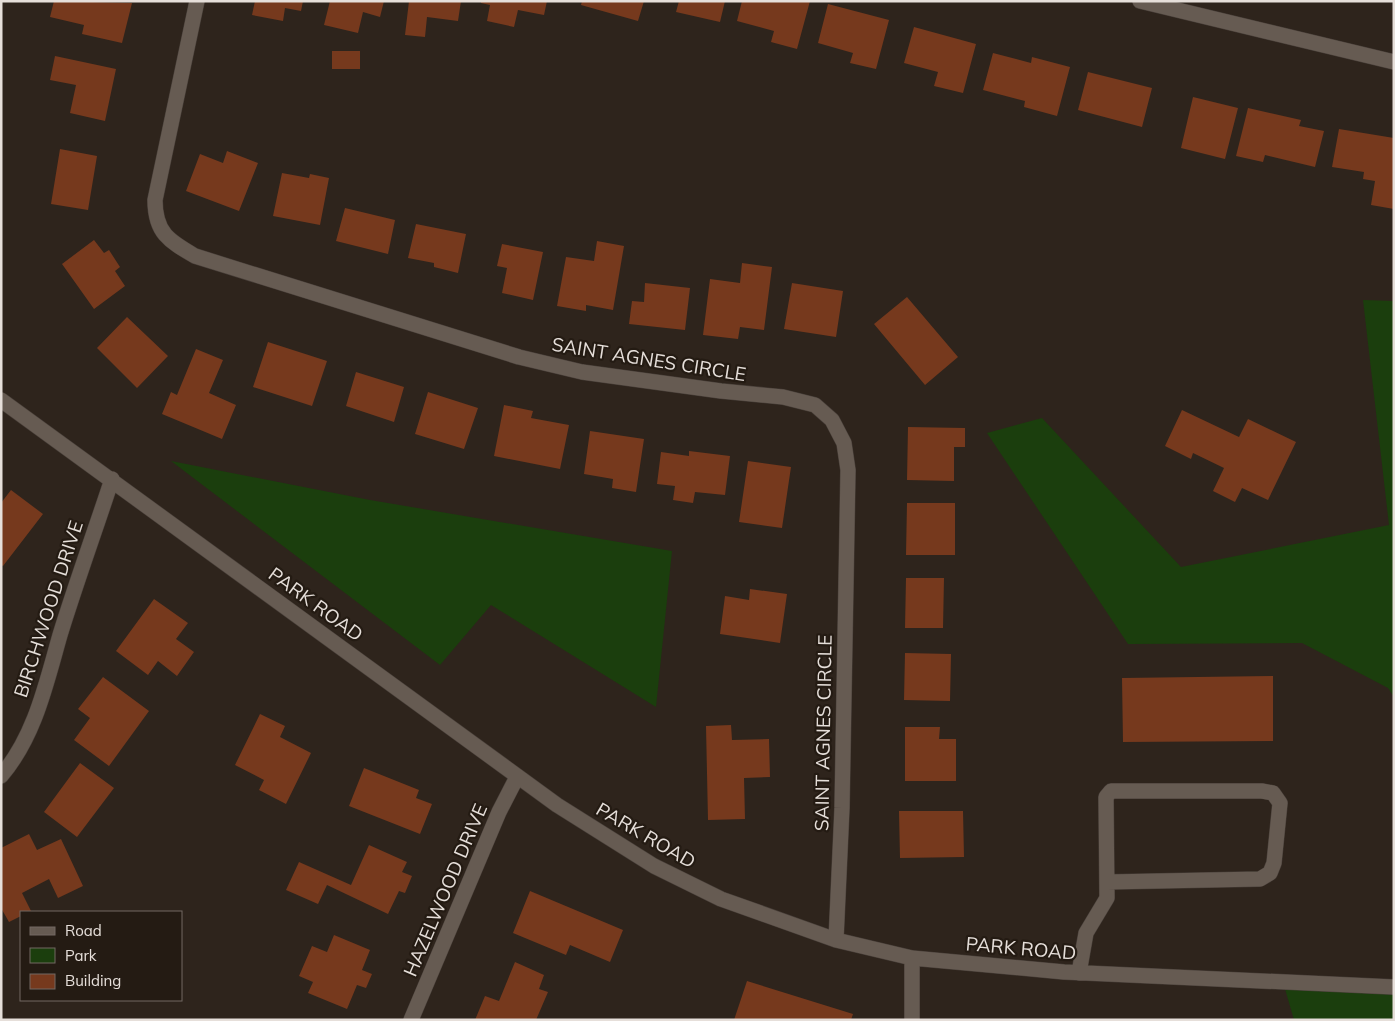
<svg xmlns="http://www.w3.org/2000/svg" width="1395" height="1021" viewBox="0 0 1395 1021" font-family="Mulish,sans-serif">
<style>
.green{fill:#1b3e0d}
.building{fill:#76391d}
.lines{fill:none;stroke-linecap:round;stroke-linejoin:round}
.minor-casing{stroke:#483f39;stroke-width:16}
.minor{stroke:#665b52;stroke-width:15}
.labels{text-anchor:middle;stroke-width:4.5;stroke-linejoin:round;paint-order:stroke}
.street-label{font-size:19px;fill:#e6dfda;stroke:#241b13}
</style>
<rect width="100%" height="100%" fill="#2e241c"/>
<path class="green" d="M1363,300L1394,301V697L1388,688L1302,643L1128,644L987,433L1042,418L1181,567L1389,525Z
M171,461L370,500L672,551L656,707L491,605L440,665Z
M1283,982L1394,985V1020H1294Z"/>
<path class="building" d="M54,1L132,3L122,43L82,34L84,25L50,17Z
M255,1H303L301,11L285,8L283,21L252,15Z
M330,1H384L380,17L363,12L358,33L324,25Z
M409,1H461L458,21L427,17L425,37L405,35Z
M481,1H547L544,15L518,10L514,27L487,21L490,5L481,3Z
M582,1H644L638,21L581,5Z
M679,1H725L720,22L676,12Z
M742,1H810L797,49L771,42L774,31L737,21Z
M828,4L889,20L876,69L850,63L853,53L818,43Z
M914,27L976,44L963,93L934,86L938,72L904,63Z
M332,51H360V69H332Z
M993,53L1031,63L1032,57L1070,67L1057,116L1024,107L1025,101L983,90Z
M55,56L116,69L105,121L70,113L76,85L50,80Z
M1088,72L1152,88L1142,127L1078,110Z
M1193,97L1238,108L1225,159L1181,148Z
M1248,108L1301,120L1299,126L1324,131L1315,167L1265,155L1263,162L1236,156Z
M1339,129L1394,138V209L1371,205L1375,181L1363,179L1364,172L1332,167Z
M60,149L97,156L88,210L51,204Z
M227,151L258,163L239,211L186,191L200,154L223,163Z
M282,173L309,178L310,174L329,178L320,225L273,216Z
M345,208L395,220L388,254L336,241Z
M416,224L466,234L458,273L434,267V263L408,258Z
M94,240L104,253L109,250L120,267L115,271L125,286L94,309L62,264Z
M597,241L624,246L613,310L586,305V311L557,306L566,257L594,261Z
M502,244L543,252L533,300L502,293L507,268L497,266Z
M742,263L772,267L764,330L740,327L738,339L703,335L710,279L740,283Z
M645,283L690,288L685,330L629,324L632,301L644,302Z
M792,283L843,291L836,337L784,329Z
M907,297L958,357L925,385L874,324Z
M127,317L168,356L137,388L97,348Z
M268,342L327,361L312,406L253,387Z
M196,349L223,360L209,393L236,405L222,439L162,414L171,392L177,395Z
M356,372L404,387L394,422L346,406Z
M428,392L478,408L464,449L415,434Z
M504,405L533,411L531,418L569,425L560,469L494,456Z
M1182,410L1239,437L1248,419L1296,442L1268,500L1242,488L1235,502L1213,491L1224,468L1193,453L1191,459L1165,446Z
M908,427L965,428V447H954V481L907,480Z
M590,431L644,439L636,492L612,488L613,479L584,474Z
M689,451L730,456L725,495L695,492L693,503L673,500L675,486L657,484L661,452L689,456Z
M748,461L791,467L782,528L739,522Z
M11,490L43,514L3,566L1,565V503Z
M907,503H955V555H906Z
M906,578H944L943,628H905Z
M750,589L787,594L780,643L720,634L725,596L749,600Z
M154,599L188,623L176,639L194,652L177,676L158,661L148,675L116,651Z
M905,653L951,654L950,701L904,700Z
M1273,676V741L1123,742L1122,678Z
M103,677L149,711L109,766L74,740L90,718L78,709Z
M260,714L285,726L280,737L311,753L286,804L259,790L264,780L235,765Z
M731,725L732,740L769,739L770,777L744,778L745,819L708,820L706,726Z
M905,727H940L939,739H956V781H905Z
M80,763L114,788L77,837L44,812Z
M364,768L419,790L416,798L432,804L420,834L349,806Z
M899,811H963L964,857L900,858Z
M29,834L37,850L61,839L83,886L58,898L49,879L22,893L31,911L21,912V916L9,922L1,908V848Z
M369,845L407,862L402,872L412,876L405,893L399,891L388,914L327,885L318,904L286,890L299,862L351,885Z
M530,891L623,930L610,962L570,945L566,955L513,933Z
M334,935L370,950L362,970L372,974L366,988L357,985L347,1009L308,993L313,982L299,976L312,946L327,952Z
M515,962L544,975L539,989L548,992L536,1020H475L485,996L499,1001Z
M747,981L853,1014L851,1020H734Z"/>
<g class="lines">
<g class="minor-casing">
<path id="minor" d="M197,1L155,200C155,233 169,241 195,256L519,357L582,372L721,391L783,397L815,405L832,420L844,443L848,470L842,808L836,940
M1140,1L1394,62
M1,400L557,805L654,866L721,899L836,940L912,958L1064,972L1394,987
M1,776C35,736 46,684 60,635C76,583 95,531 112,479
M912,958V1020
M1079,973L1086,933L1107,898L1106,797L1111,791H1262L1273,793L1280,803L1274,863L1270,873L1260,879L1107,882
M411,1020L499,812L517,777"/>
</g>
<use href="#minor" class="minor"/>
</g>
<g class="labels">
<g class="street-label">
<text transform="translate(649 359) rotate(9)" y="7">SAINT AGNES CIRCLE</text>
<text transform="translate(316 604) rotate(36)" y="7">PARK ROAD</text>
<text transform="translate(48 609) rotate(-72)" y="7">BIRCHWOOD DRIVE</text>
<text transform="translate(823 733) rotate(-89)" y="7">SAINT AGNES CIRCLE</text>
<text transform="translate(646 835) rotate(30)" y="7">PARK ROAD</text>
<text transform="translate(445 890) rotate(-67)" y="7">HAZELWOOD DRIVE</text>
<text transform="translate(1021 948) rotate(5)" y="7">PARK ROAD</text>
</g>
</g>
<rect width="1395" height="1021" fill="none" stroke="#e6dfda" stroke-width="5"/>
<rect x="20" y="911" width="162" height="90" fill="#241b13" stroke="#726963"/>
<rect x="30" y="927" width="25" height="8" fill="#665b52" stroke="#726963"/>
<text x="65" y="936" font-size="15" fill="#e6dfda">Road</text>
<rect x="30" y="948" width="25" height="15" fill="#1b3e0d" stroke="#726963"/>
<text x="65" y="961" font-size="15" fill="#e6dfda">Park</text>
<rect x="30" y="974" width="25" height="15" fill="#76391d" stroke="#726963"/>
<text x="65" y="986" font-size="15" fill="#e6dfda">Building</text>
</svg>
